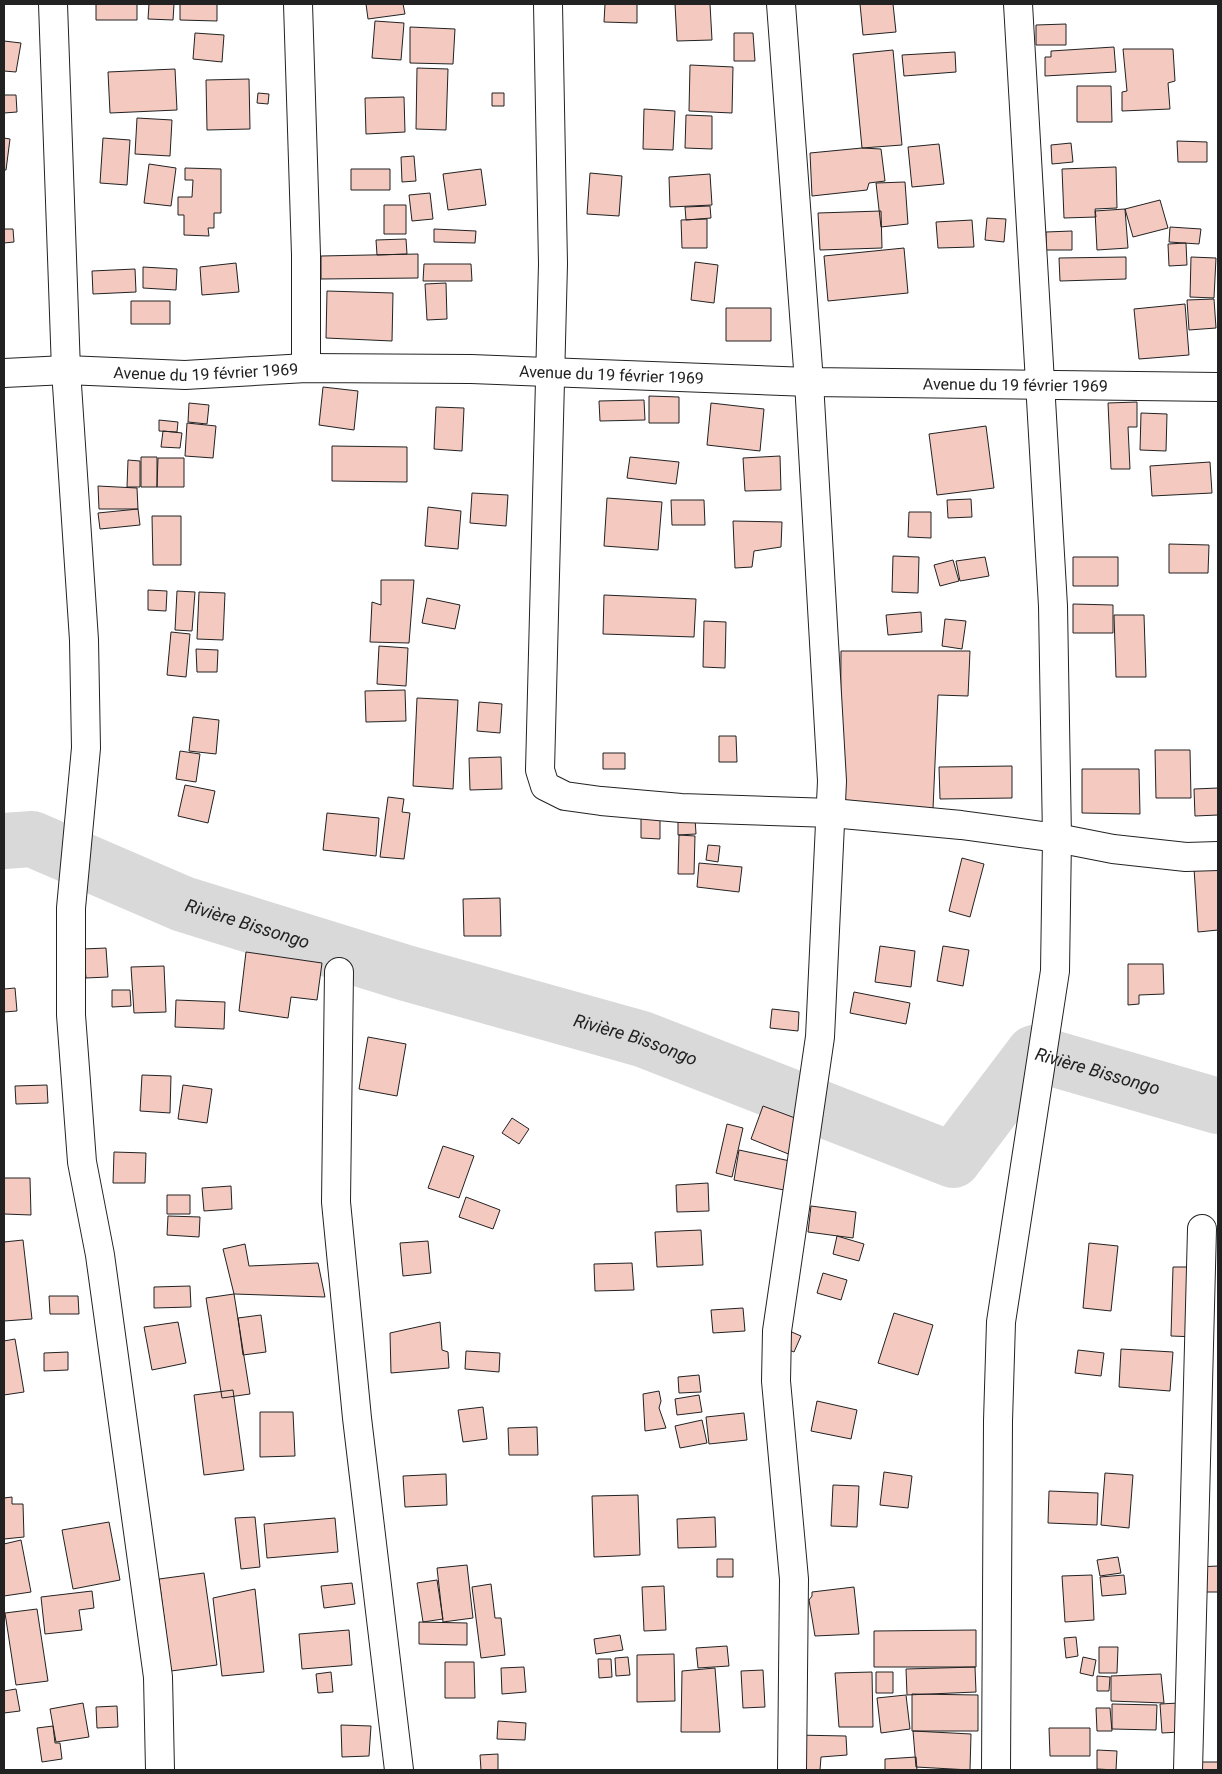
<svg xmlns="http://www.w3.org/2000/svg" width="1222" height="1774" viewBox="0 0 1222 1774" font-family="Roboto,sans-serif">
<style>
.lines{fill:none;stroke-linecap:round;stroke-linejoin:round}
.river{stroke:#d9d9d9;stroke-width:56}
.building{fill:#f3c9c0;stroke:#222}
.minor-casing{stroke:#222;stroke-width:30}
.minor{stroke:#fff;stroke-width:28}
.labels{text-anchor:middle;stroke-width:4;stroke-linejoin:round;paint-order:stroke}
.street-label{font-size:16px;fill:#222;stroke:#fff}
.water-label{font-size:18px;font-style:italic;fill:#222;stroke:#fff}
</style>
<rect width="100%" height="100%" fill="#fff"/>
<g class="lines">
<path class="river" id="s1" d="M4,841L32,839L183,904L406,973L642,1039L953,1160L1034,1053L1218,1106"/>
</g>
<path class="building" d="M96,4H137V20H96Z
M149,4H174L173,20L148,19Z
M180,4H217V21L180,20Z
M366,4H403L405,14L368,19Z
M605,4H637V23L604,22Z
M675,4H710L712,40L677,41Z
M860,4H893L896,32L863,35Z
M375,21L404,23L401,60L372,58Z
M1066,24V45H1036V25Z
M410,27L455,29L453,64L410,63Z
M195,33L224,35L222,62L193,59Z
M734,33H753L755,61H734Z
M4,41L21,43L16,72L4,71Z
M1114,47L1116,72L1045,76V57H1051V51Z
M1123,49H1173L1175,81L1168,83L1170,109L1122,111V92L1127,91Z
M893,50L902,145L862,148L853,54Z
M955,52L956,72L904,76L902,55Z
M690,65L733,67L732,113L689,111Z
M417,68L448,69L446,130L416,129Z
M175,69L177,110L110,113L108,72Z
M249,79L250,129L207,130L206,80Z
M1077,86H1111L1112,122H1077Z
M258,93L269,94L268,104L257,103Z
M492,93H504V106H492Z
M4,95H16L17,112L4,113Z
M404,97L405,132L366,134L365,98Z
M644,109L675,111L673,150L643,149Z
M686,115L712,116V149L685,148Z
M137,118L172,120L170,156L135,154Z
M4,138L10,139L6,170H4Z
M103,138L130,140L127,185L100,183Z
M1177,141L1207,142V162H1178Z
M1071,143L1073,162L1052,164L1051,145Z
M939,144L944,184L912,187L908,147Z
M862,148L881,149L885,181L869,183L867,190L812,196L810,153Z
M414,156L416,181L402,182L401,157Z
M149,164L176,168L171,206L144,203Z
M1116,167L1117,208L1095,209L1096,217L1064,218L1062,169Z
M185,168L221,169V213H214V228H208L209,236L184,235V215H178V197H192L193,180H185Z
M351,169H390V190H351Z
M481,169L486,205L448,210L443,174Z
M590,173L622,176L619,216L587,214Z
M710,174L712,205L670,207L669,177Z
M905,182L908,224L881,227L876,183Z
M430,193L433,219L412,221L409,195Z
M1160,200L1168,228L1133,237L1125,209Z
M384,205H406V234H384Z
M710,206L711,218L686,220L685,207Z
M1125,209L1128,248L1097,250L1095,211Z
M881,211L882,248L820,250L818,213Z
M987,218L1006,219L1004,242L985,240Z
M707,219V248H682L681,220Z
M972,220L974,247L938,248L936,222Z
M1170,227L1201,229L1199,244L1169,242Z
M4,229H13L14,242L4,243Z
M434,229L476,231L475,243L434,242Z
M1072,231V250H1046V232Z
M406,239L407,254L377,255L376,240Z
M1186,243L1187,265L1169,266L1168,244Z
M904,248L908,293L828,301L824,256Z
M418,254V278L321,279V256Z
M1126,257V279L1060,281L1059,258Z
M1191,257L1216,258L1214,298L1190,297Z
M695,262L718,265L714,303L691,300Z
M236,263L239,292L202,295L200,267Z
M424,264H471L472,281H423Z
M143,267L177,269L176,290L143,288Z
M135,269L136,292L93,294L92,271Z
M446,283L447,319L427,320L425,284Z
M327,291L393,293L392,341L326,338Z
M1214,299L1216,328L1189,330L1187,300Z
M131,301H170V324H131Z
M1185,304L1189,355L1139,359L1134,309Z
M726,308H771V341H726Z
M323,387L358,391L354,430L319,425Z
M649,396L679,397V423H649Z
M644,400L645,420L600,421L599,401Z
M1137,402V427H1128L1130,469H1111L1108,403Z
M189,403L209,405L207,424L188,422Z
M711,403L764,409L760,451L707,445Z
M436,407L464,408L462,451L434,449Z
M1141,413L1167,414L1166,451L1140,450Z
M159,420L178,422L177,432L159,431Z
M187,423L216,426L213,458L185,456Z
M986,426L994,488L937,495L929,434Z
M163,431L182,433L180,448L161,447Z
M332,446L407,447V482L332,481Z
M780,456L781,490L745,491L743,458Z
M141,457H157V487H141Z
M630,457L679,462L676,484L627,478Z
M158,458H184V487H157Z
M128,460L140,461V487H127Z
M1210,462L1212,493L1152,496L1150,466Z
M98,486L137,488L138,509H99Z
M472,493L508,495L506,526L470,523Z
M607,498L662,502L658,550L604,546Z
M971,499L972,517L948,518L947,500Z
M671,500H704L705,525H672Z
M428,507L461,511L458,549L425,546Z
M138,509L140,525L100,529L98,513Z
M909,512H931V538L908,537Z
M152,516H181V565H153Z
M733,521L782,522L781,547L754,551L752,567L735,568Z
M1169,544L1209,545L1208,573H1169Z
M893,556L919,557L918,593L892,592Z
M985,557L989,576L960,581L956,561Z
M1073,557H1118V586H1073Z
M953,560L959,581L940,586L934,565Z
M381,580H414L409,643L370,642L372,602L381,605Z
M148,590L167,591L166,611L148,610Z
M177,591L195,592L192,631L175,630Z
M199,592L225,593L223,640L197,639Z
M604,595L696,599L694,637L603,634Z
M427,598L460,605L455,629L422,623Z
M1073,604L1113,605V633H1073Z
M921,612L922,632L888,635L886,615Z
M1114,615H1144L1146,677H1116Z
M945,619L966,621L962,649L942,646Z
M704,621L726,622L725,668L703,667Z
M171,632L190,634L186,677L167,675Z
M379,646L408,648L406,686L377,684Z
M196,649L218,650L217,672H197Z
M841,651H970L968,696L938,695L933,809L840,808Z
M405,690L406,721L366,722L365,691Z
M417,698L458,700L453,789L413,786Z
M479,702L502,704L500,733L477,731Z
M193,717L219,720L216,754L189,751Z
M719,736H736L737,762H719Z
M1155,750H1190L1191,798H1156Z
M180,751L200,754L196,782L176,779Z
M603,753H625V769H603Z
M501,757L502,789L470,790L469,758Z
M1012,766V798L940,799L939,767Z
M1082,769H1139L1140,814L1082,813Z
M185,785L215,791L208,823L178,816Z
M1218,788V815L1195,816L1194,789Z
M388,797L404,799L402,812L410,813L404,859L380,857Z
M327,813L379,818L376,856L323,850Z
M641,817H660V839L641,838Z
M695,818L696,834L678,835V819Z
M679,835L695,836L694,874H678Z
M708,845L720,846L718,862L706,860Z
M962,858L984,864L970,917L949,911Z
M699,863L742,867L739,892L697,887Z
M1218,867V930L1198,932L1194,868Z
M500,898L501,936H464L463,899Z
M880,946L915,951L911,987L875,982Z
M943,946L969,950L963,986L937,981Z
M106,948L108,977L86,978L83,949Z
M246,952L322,963L317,1000L291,997L288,1018L239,1011Z
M1128,964H1163L1164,994L1139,995V1004L1128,1005Z
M164,966L166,1012L134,1013L131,967Z
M15,988L17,1011L4,1012V989Z
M112,990H130L131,1006L112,1007Z
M854,992L910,1003L906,1024L850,1013Z
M176,1000L225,1002L224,1029L175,1027Z
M772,1009L799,1012L798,1031L770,1028Z
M368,1037L406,1044L397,1096L359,1089Z
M142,1075L171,1076L170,1113L140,1111Z
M47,1085L48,1103L16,1104L15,1086Z
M183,1085L212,1089L207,1123L178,1119Z
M763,1106L803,1121L791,1155L751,1139Z
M512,1118L529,1129L519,1144L502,1133Z
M727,1124L743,1128L732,1177L716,1173Z
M443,1146L474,1156L459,1198L428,1188Z
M739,1150L790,1161L784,1190L734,1180Z
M114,1152L146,1153L145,1183H113Z
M4,1178H30L31,1215L4,1214Z
M708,1183L709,1211L677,1212L676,1185Z
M231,1186L232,1209L204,1211L202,1188Z
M167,1195H190V1214H167Z
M466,1197L500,1210L493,1229L459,1217Z
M811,1206L856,1212L853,1238L808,1232Z
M168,1216L200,1217L199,1237L167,1235Z
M701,1230L703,1265L657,1267L655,1232Z
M837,1236L864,1244L859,1261L833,1254Z
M23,1240L32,1319L4,1321V1242Z
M428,1241L431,1273L403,1276L400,1243Z
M1089,1243L1118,1246L1111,1311L1083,1308Z
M245,1244L249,1266L318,1263L325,1297L234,1294L223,1249Z
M632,1263L634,1290L595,1291L594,1264Z
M1173,1267H1199L1197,1337L1171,1336Z
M823,1273L847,1280L841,1300L817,1293Z
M190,1286L191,1307L154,1308V1287Z
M234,1294L250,1394L222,1398L206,1298Z
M49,1296H78L79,1314H50Z
M743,1308L745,1331L713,1333L711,1310Z
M894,1313L933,1325L918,1375L878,1363Z
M261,1315L266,1352L243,1355L238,1318Z
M178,1322L186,1363L152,1370L144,1327Z
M440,1322L442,1350L448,1352L449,1368L391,1373L390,1333Z
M787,1330L801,1336L794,1352L780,1346Z
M15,1339L24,1392L4,1395V1341Z
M1121,1349L1173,1352L1170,1391L1119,1387Z
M1078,1350L1104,1353L1101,1376L1075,1373Z
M466,1351L500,1353L499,1372L465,1369Z
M68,1352V1370L44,1371V1353Z
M699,1375L701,1392L679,1393L678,1377Z
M233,1390L244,1470L204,1475L194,1395Z
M659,1391L661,1401L659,1408L666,1428L645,1431L643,1394Z
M699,1395L702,1412L677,1415L675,1399Z
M817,1401L857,1410L851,1439L811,1431Z
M483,1407L487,1439L463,1442L458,1410Z
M260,1412H293L295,1456L260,1457Z
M744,1413L747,1440L709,1444L706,1417Z
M702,1420L707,1443L680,1448L675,1426Z
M537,1427L538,1455H509L508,1428Z
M884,1472L912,1476L908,1508L880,1505Z
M1105,1473L1133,1475L1129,1528L1101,1525Z
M446,1474L447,1505L405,1507L403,1476Z
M833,1485L859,1486L857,1527L831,1526Z
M1049,1491L1098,1493L1097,1525L1048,1523Z
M638,1495L640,1555L594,1557L592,1496Z
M12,1497V1504H23L24,1537L4,1539V1498Z
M255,1517L260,1567L241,1569L235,1518Z
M715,1517L716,1547L678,1548L677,1519Z
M335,1518L338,1552L267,1558L264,1524Z
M109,1522L120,1580L73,1589L62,1530Z
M21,1540L31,1592L4,1596V1544Z
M1118,1557L1121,1573L1100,1576L1097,1560Z
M717,1559H733V1577H717Z
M467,1565L473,1618L443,1622L437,1568Z
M1218,1566V1592H1199L1198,1567Z
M204,1573L217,1665L171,1671L159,1579Z
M1092,1575L1094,1620L1065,1622L1062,1576Z
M1124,1575L1126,1594L1102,1596L1100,1577Z
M437,1580L443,1619L423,1622L417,1583Z
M352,1583L355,1604L324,1608L321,1586Z
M491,1584L495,1618H501L505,1655L481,1658L472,1587Z
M664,1586L666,1630L644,1631L642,1587Z
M854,1587L859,1634L815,1636L809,1600L812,1596V1592Z
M255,1589L264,1672L222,1676L213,1598Z
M92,1591L94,1608L79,1610L82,1630L45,1634L41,1597Z
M37,1609L48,1681L16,1685L5,1613Z
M419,1622L467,1623V1645L419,1644Z
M349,1630L352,1665L302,1669L299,1634Z
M976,1630V1667H874V1631Z
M620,1635L623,1650L596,1654L594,1639Z
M1076,1637L1078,1656L1066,1658L1064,1638Z
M727,1646L729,1666L698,1668L696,1648Z
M1099,1647H1118L1117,1673H1099Z
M674,1654L675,1701L637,1702V1655Z
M628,1657L630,1675L616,1676L615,1658Z
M1083,1657L1096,1660L1093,1676L1080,1673Z
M598,1659H611L612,1677L599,1678Z
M445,1662H474L475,1698H445Z
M524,1667L526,1692L502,1694L501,1668Z
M975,1667L976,1692L907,1695L906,1669Z
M715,1668L720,1732H681L682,1671Z
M763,1670L765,1707L743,1708L741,1671Z
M331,1672L333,1692L318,1693L316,1674Z
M872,1672L873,1727H839L835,1673Z
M876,1672H893V1693H876Z
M1161,1674L1164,1703L1111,1701V1676Z
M1097,1676L1110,1677L1109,1691H1097Z
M16,1689L20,1711L4,1713V1691Z
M912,1694L978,1695V1731H912Z
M906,1695L910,1729L881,1733L877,1698Z
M83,1703L89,1737L56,1742L50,1709Z
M1179,1703L1180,1732L1162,1733L1160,1704Z
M1112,1704L1157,1705L1156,1730L1112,1729Z
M117,1706L118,1727L97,1728L96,1707Z
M1096,1708H1110L1112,1731H1097Z
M498,1721L526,1723L525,1740L497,1739Z
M341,1725L371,1726L369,1756L342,1757Z
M53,1726L55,1743H60L62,1759L42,1762L37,1728Z
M1049,1728H1090V1756H1050Z
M913,1731L971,1734L970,1770L916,1767Z
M795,1735L846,1736L847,1755L821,1757L820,1770H795Z
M1097,1750L1117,1751L1116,1770L1097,1769Z
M498,1754V1770H481L480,1755Z
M916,1757L917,1770H885V1759Z
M1196,1762H1218V1770H1196Z"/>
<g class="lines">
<g class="minor-casing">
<g id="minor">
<path d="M53,4L66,370L84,640L86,748L71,908V1015L82,1162L100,1255L158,1677L160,1770"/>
<path d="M298,4L306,255V368"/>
<path d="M548,4L553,264L540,770L545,786L565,796L601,801L681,808L832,813L961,825L1057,838L1113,849L1186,857L1218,856"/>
<path d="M781,4L809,382L832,781L820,1037L777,1331L776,1381L794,1579L792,1770"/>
<path id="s2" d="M4,373L66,370L185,375L306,368L471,369L809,382L1218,387"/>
<path d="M339,972L336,1202L357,1418L399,1770"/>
<path d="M996,1770L998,1421L1001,1322L1055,971L1057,838L1053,606L1018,4"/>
<path d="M1188,1770L1202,1229"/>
</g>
</g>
<use href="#minor" class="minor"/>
</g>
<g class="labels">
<g class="street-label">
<text dy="6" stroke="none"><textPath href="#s2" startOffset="202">Avenue du 19 février 1969</textPath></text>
<text dy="6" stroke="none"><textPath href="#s2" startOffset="608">Avenue du 19 février 1969</textPath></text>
<text dy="6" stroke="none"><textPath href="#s2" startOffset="1012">Avenue du 19 février 1969</textPath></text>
</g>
<g class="water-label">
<text dy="6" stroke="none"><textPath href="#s1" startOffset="260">Rivière Bissongo</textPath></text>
<text dy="6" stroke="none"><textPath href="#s1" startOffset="665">Rivière Bissongo</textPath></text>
<text dy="6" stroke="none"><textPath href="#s1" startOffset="1205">Rivière Bissongo</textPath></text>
</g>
</g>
<rect width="1222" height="1774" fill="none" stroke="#222222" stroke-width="10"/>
</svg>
